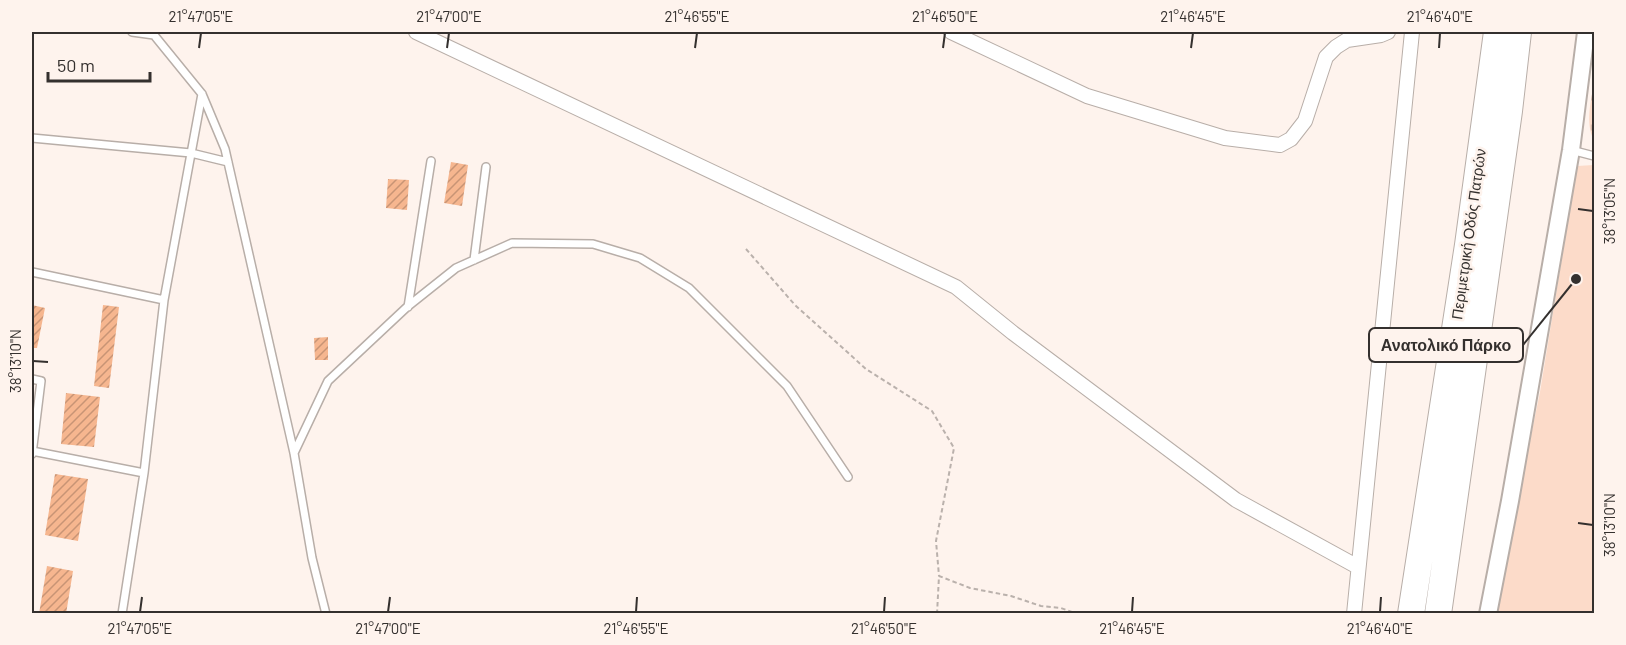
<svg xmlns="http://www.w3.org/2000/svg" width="1626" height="645" viewBox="0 0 1626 645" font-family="Barlow,sans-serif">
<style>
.grass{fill:url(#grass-tufts)}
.green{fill:#fcdbc9}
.building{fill:url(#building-hatch)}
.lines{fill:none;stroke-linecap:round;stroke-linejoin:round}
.service-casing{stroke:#b8aea8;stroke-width:10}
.minor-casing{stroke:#b8aea8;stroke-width:16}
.tertiary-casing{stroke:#b8aea8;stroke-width:20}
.motorway-casing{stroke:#b8aea8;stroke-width:28}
.path{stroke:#bab1ac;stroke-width:2;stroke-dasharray:4.5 3;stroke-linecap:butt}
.service{stroke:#fff;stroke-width:7}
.minor{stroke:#fff;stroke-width:14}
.tertiary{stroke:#fff;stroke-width:16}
.motorway{stroke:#fff;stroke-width:26}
.ticks{fill:none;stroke:#34302e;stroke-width:2}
.labels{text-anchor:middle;stroke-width:5;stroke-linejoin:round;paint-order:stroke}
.street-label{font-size:15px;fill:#34302e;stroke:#fef3ed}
.leader{fill:none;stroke:#34302e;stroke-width:2}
.callout-dot{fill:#34302e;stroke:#fef3ed;stroke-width:2}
.callout{fill:#fef3ed;stroke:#34302e;stroke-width:2}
.callout-label{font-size:16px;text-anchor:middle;font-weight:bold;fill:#34302e}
.neatline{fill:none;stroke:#34302e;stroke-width:2}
.ticks-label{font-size:15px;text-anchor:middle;fill:#34302e}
</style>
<defs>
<pattern id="grass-tufts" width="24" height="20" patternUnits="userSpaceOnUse" patternTransform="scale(1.5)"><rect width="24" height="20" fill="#fcdbc9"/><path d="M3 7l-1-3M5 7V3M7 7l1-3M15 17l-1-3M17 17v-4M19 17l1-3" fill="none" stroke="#d9bcad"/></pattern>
<pattern id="building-hatch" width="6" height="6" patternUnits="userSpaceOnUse" patternTransform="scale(1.5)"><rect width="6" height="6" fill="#f6b68f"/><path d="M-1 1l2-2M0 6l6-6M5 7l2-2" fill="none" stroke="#c89475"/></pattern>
</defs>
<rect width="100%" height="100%" fill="#fef3ed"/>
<path class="grass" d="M1594,83V140C1585,124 1591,100 1594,83Z"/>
<path class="green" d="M1594,165V613L1494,614L1540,392L1577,166Z"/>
<path class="building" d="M451,162L468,165L462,206L444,203Z
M388,179L409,180L407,210L386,208Z
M32,305L45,308L37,348H32Z
M103,305L119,307L109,388L94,386Z
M328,337V360H315L314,338Z
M66,393L100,397L94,447L61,444Z
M55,474L88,479L78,541L45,535Z
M47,566L73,571L66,614H39Z"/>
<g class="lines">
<g class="service-casing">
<path id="service" d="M132,32L154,35L202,94L225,149L294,453L312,558L326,614
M32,138L191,153L228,162
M1571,150L1594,156
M474,260L486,167
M32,272L164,300L144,473L122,614
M164,300L202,94
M408,307L431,161
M32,379L41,381L32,454
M32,451L144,473
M294,453L328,381L407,307L456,268L512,243L593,244L640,258L689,288L787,386L848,477"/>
</g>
<g class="minor-casing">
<path id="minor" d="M416,32L956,287L1013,333L1236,500L1358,567
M951,32L1087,96L1225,138L1280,145L1291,139L1305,121L1326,57L1336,47L1347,40L1381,35L1388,32
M1354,614L1412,32"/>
</g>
<g class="tertiary-casing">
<path id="tertiary" d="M1488,614L1510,501L1571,150L1586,32"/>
</g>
<g class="motorway-casing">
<path id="motorway" d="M1411,614L1468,245L1497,32
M1438,614L1509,111L1518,32"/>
</g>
<path class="path" d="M746,249L795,305L866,369L932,411L954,448L936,541L939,576
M937,614L939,576L970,588L1011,596L1041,606L1061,608L1077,614"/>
<use href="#service" class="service"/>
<use href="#minor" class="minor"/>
<use href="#tertiary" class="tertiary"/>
<use href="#motorway" class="motorway"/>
</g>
<path class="ticks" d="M199,48L201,33M447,48L449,33M695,48L697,33M943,48L945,33M1191,48L1193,33M1439,48L1440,33M1578,209L1593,211M33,361L48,362M1578,523L1593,525M140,612L142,597M388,612L390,597M636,612L637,597M884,612L885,597M1132,612L1133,597M1380,612L1381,597"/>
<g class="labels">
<g class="street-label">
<text transform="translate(1469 234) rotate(-82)" y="5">Περιμετρική Οδός Πατρών</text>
</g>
</g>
<path class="leader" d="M1576 279L1523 345"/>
<circle class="callout-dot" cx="1576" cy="279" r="6"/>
<rect class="callout" x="1369" y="328" width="154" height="34" rx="6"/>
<g class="callout-label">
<text x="1446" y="351">Ανατολικό Πάρκο</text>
</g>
<rect width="1626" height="645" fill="none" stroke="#fef3ed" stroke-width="66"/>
<path d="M48 72v9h102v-9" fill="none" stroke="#34302e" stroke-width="3"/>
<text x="57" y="72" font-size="18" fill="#34302e" stroke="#fef3ed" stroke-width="4.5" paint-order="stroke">50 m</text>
<rect x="33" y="33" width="1560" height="579" class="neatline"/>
<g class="ticks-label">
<text x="201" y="22">21°47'05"E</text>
<text x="449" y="22">21°47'00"E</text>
<text x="697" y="22">21°46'55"E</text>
<text x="945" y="22">21°46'50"E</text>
<text x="1193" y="22">21°46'45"E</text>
<text x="1440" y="22">21°46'40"E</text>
<text transform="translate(1610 211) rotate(-90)" y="5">38°13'05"N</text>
<text transform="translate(16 361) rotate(-90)" y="5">38°13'10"N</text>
<text transform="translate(1610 525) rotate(-90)" y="5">38°13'10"N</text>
<text x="140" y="634">21°47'05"E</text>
<text x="388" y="634">21°47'00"E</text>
<text x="636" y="634">21°46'55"E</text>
<text x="884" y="634">21°46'50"E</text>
<text x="1132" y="634">21°46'45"E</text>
<text x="1380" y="634">21°46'40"E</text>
</g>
</svg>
